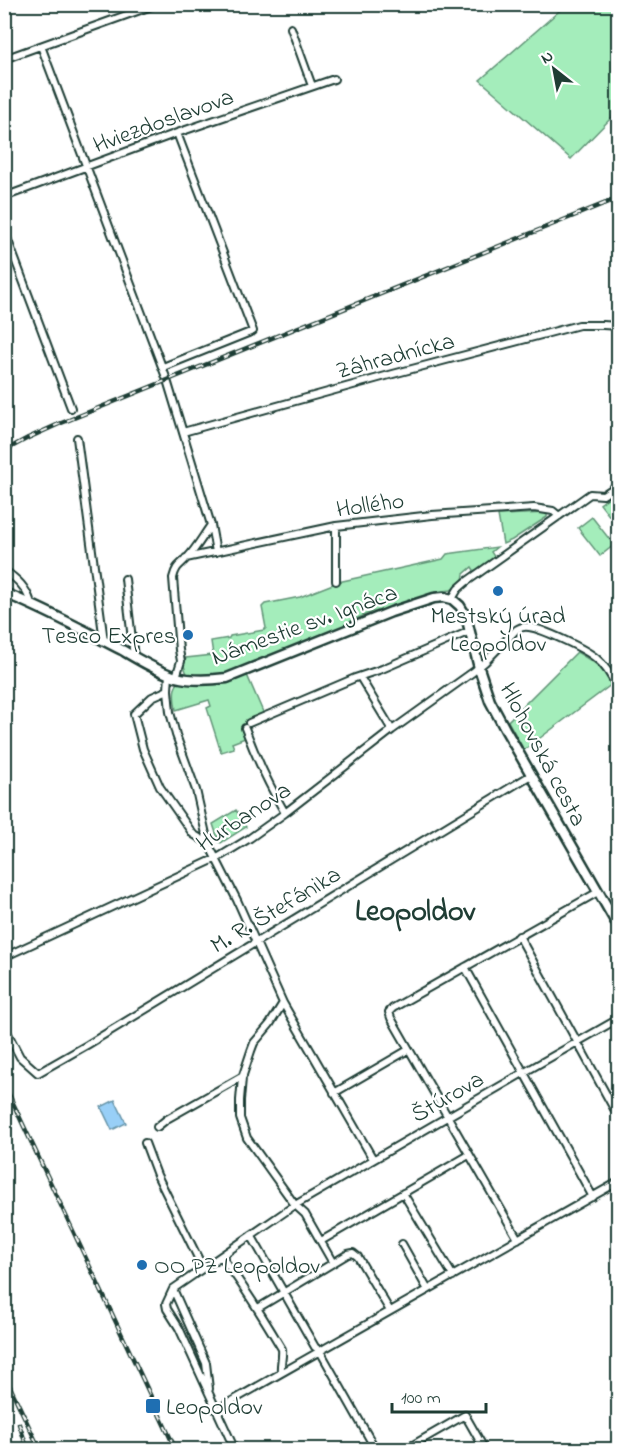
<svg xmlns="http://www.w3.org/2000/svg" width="623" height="1454" viewBox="0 0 623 1454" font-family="'Indie Flower',sans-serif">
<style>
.green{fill:#a4edbb;stroke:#629578;stroke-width:1.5}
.water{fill:#98cff7;stroke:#6895a9;stroke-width:1.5}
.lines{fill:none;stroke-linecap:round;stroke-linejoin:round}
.minor-casing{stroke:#1f3d34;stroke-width:10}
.tertiary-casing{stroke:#1f3d34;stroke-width:13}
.minor{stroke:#fff;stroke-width:6}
.tertiary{stroke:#fff;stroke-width:8}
.rail-casing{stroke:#1f3d34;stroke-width:4.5}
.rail{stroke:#fff;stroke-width:2;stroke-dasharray:7;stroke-linecap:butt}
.poi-dot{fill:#1f6fb2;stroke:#fff;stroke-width:2}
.labels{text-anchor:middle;stroke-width:4.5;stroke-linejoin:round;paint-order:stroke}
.street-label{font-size:24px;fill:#1f3d34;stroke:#fff}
.poi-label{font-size:24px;fill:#1f3d34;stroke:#fff;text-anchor:start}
.district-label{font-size:30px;font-weight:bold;fill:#1f3d34;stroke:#fff}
</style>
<rect width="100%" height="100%" fill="#fff"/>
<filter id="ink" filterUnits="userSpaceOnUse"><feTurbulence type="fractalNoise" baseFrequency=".0167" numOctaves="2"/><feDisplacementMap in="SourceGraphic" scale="12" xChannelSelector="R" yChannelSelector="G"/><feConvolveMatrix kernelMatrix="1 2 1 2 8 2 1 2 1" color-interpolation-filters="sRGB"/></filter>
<g filter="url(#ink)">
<path class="green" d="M566,5H618V111L571,159L480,80Z
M618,490V527L600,504Z
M547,513V517L512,540L503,544L498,515Z
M592,517L614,545L600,556L578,528Z
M497,547L491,552L495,558L475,572L472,567L464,574L463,581L451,590L436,592L390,609L372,612L351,621L344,627L272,655L244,668L263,712L262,715C248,721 242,721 245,738L232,743L234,748L221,752L207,708L211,706L209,700L176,710C173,691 172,686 187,674L184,666L186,658L213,655L211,641L229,638L230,636L264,630L266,628L262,607L265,604L300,597L338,582L443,559L447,554Z
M577,652L601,667L612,684L524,750L508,721Z
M236,810L246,827L221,843L219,842L213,824Z"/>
<path class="water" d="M115,1100L126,1123L112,1130L101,1107Z"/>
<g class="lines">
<g class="minor-casing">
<path id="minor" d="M291,28L312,86
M41,46L167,380L211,525L216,552
M4,59L157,4
M4,197L177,133L334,79
M4,230L71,408
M163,367L253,331L177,133
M183,432L393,374L579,325H603L618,326
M77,438L104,641
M186,558L336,526L432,515L534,508L553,511L559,516
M4,570C18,580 26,587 31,603
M125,579L134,657
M336,581V526
M452,599L458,589L466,582L590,494L603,495L618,485
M169,674L168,690L170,712L176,735L196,790L208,843L237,900L283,1003L373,1159
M176,677L181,661L179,650L173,578C176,566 179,566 187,558C196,549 203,536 211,525
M360,677L392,730
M168,690L152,697L134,714L143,749L160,787L193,834L208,843
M249,723L355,678L382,669L470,631
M245,728C256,758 269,785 285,813
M519,936L618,1116
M4,957L219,857L250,838L285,813L392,730L473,672L485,662L516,630C520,627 523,626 529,627C543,629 586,649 597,659C606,666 613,679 618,689
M465,967L593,1197
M283,1003L270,1024L254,1043L251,1051L242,1078L240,1100V1118L247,1138L295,1205L305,1214L333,1263
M4,1026L20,1057L38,1073L87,1045L531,775
M334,1093L408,1050
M157,1127L167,1119L243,1076
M145,1143L157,1175L203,1268
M403,1193L453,1276
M251,1235L315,1347L320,1351L376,1450
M518,1239L391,1018L389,1012L393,1008L598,892
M321,1241L469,1155
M402,1244L428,1290
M221,1256C244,1286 263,1317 282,1349C283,1357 280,1364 281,1373
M173,1289L295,1205L523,1073L618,1019
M173,1289L166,1304L167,1309L179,1328L235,1450
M173,1289L206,1363L209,1389
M258,1308L348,1254L353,1253L358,1257L390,1311
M216,1410L618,1182
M404,1450L465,1415L485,1450"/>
</g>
<g class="tertiary-casing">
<path id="tertiary" d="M4,593C45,609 83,630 122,650C139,660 157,671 176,677C192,681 211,680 227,678L391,612L434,598L444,597L452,599L460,606L466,616L479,668L490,701L505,729L618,926"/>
</g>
<use href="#minor" class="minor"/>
<use href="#tertiary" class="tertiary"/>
<g class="rail-casing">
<path id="rail" d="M4,451L28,438L59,424L618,198
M4,1084L176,1450
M4,1374L40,1450
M19,1424L28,1450"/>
</g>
<use href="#rail" class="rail"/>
</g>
</g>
<g class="poi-dot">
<circle cx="498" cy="591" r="6"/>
<circle cx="188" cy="635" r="6"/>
<circle cx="142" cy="1265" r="6"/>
<rect x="145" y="1398" width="16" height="16" rx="3"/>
</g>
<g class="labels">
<g class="street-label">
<text transform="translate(163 120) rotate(-20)" y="8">Hviezdoslavova</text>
<text transform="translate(395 355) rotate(-15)" y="8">Záhradnícka</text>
<text transform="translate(370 504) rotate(-8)" y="8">Hollého</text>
<text transform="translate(304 624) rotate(-20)" y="8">Námestie sv. Ignáca</text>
<text transform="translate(544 754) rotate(62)" y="8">Hlohovská cesta</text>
<text transform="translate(243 816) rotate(-33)" y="8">Hurbanova</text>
<text transform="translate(275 909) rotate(-31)" y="8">M. R. Štefánika</text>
<text transform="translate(447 1096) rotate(-30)" y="8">Štúrova</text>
</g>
<g class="poi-label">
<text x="498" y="623" text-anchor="middle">Mestský úrad<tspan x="498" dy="28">Leopoldov</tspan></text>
<text x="176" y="643" text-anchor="end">Tesco Expres</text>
<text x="154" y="1273">OO PZ Leopoldov</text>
<text x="166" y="1414">Leopoldov</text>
</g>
<g class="district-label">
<text x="415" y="920">Leopoldov</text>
</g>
</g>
<rect width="623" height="1454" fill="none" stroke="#fff" stroke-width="24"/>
<rect x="12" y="12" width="599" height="1430" fill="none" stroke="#1f3d34" stroke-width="2" filter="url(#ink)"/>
<g transform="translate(554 69) rotate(329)" stroke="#ffffff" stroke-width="4.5" paint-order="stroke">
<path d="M0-4.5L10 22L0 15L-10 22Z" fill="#1f3d34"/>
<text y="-9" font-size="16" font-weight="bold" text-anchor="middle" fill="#1f3d34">N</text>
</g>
<path d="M392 1403v9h94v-9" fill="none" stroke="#1f3d34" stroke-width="3"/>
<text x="401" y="1403" font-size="18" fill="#1f3d34" stroke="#ffffff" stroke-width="4.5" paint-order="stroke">100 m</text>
</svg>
